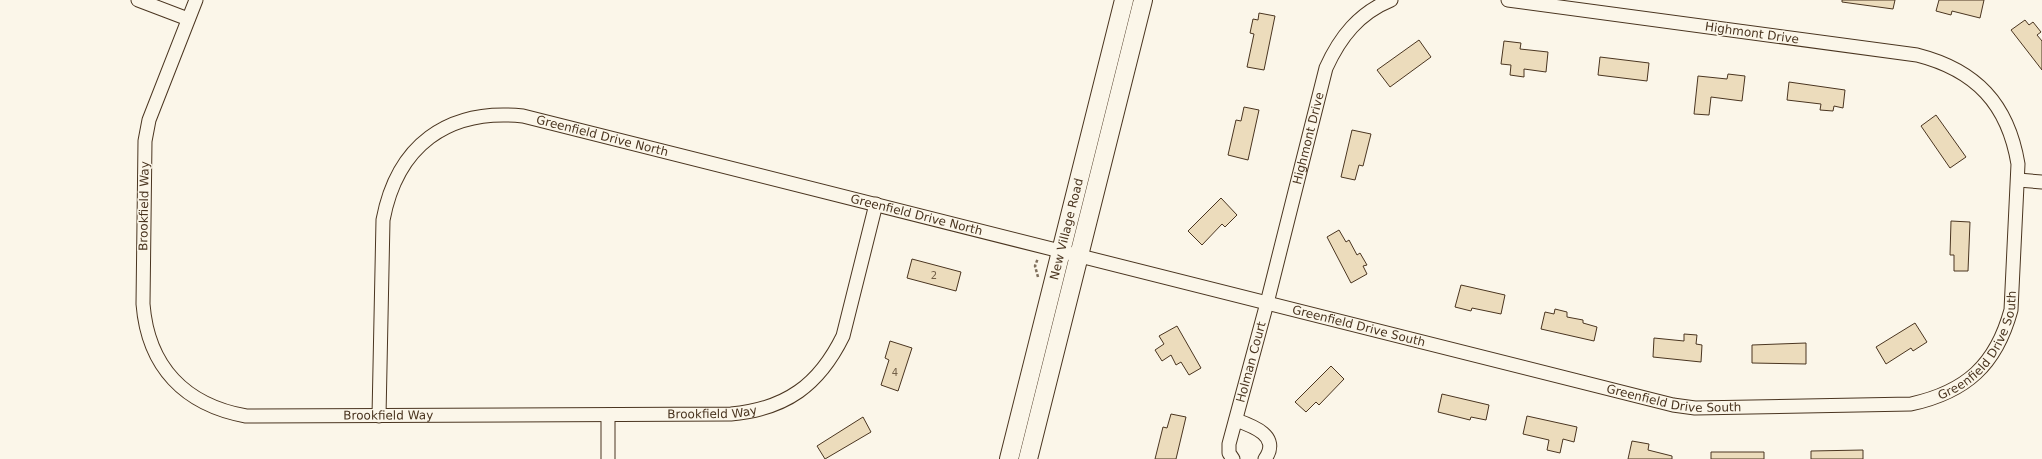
<svg xmlns="http://www.w3.org/2000/svg" width="2042" height="459" viewBox="0 0 2042 459" font-family="'DejaVu Sans',sans-serif">
<style>
.building{fill:#ecdcbc;stroke:#4a3520}
.lines{fill:none;stroke-linecap:round;stroke-linejoin:round}
.street-casing{stroke:#4a3520;stroke-width:15}
.secondary-casing{stroke:#4a3520;stroke-width:20}
.path{stroke:#7f6f5c;stroke-width:2.5;stroke-dasharray:3 2;stroke-linecap:butt}
.street{stroke:#fbf6e9;stroke-width:13}
.secondary{stroke:#fbf6e9;stroke-width:18}
.labels{text-anchor:middle;stroke-width:3;stroke-linejoin:round;paint-order:stroke}
.number-label{font-size:10px;fill:#725f47}
.street-label{font-size:12px;fill:#4a3520;stroke:#fbf6e9}
</style>
<rect width="100%" height="100%" fill="#fbf6e9"/>
<path class="building" d="M1842,0H1895L1893,9L1842,2Z
M1939,0H1984L1980,18L1952,11L1951,15L1936,11Z
M1259,13L1275,16L1264,70L1247,67L1254,34L1250,33L1253,19L1258,20Z
M2025,20L2029,25L2033,22L2041,32L2037,35L2042,41V70L2011,30Z
M1419,40L1431,57L1390,87L1377,70Z
M1504,41L1521,43L1520,49L1548,52L1546,72L1524,69V77L1510,75L1511,65L1501,64Z
M1600,57L1649,63L1647,81L1598,75Z
M1728,74L1745,76L1742,101L1711,97L1709,115L1694,114L1698,76L1727,79Z
M1789,82L1845,90L1843,108L1834,106L1833,111L1820,110L1821,104L1787,100Z
M1244,107L1259,110L1248,160L1228,155L1236,120L1241,121Z
M1936,115L1966,157L1950,168L1921,126Z
M1352,130L1371,134L1363,166L1359,165L1355,180L1341,177Z
M1221,198L1237,215L1225,227L1222,224L1202,245L1188,231Z
M1951,221L1970,222L1968,271H1954V255H1950Z
M1339,230L1346,242L1349,240L1357,255L1360,253L1367,265L1363,266L1367,274L1351,283L1327,237Z
M912,259L961,272L956,291L907,278Z
M1461,285L1505,295L1501,314L1472,308L1471,311L1455,307Z
M1555,309L1567,312V317L1583,320V323L1597,327L1594,341L1541,329L1545,312L1554,314Z
M1915,323L1927,342L1913,351L1911,348L1886,364L1876,347Z
M1177,326L1201,368L1189,375L1181,362L1176,365L1171,355L1162,361L1155,350L1164,344L1159,336Z
M1684,334L1697,335L1696,344L1702,345L1701,362L1653,357L1654,338L1684,341Z
M890,341L912,348L898,391L881,385L889,360L885,358Z
M1806,343V364L1752,363V345Z
M1331,366L1344,379L1319,405L1316,402L1306,412L1295,402Z
M1442,394L1489,405L1486,420L1471,417L1470,420L1438,412Z
M1171,414L1186,417L1176,459H1155L1163,427L1167,428Z
M1527,416L1577,427L1574,442L1563,439L1560,453L1547,450L1549,440L1523,434Z
M863,417L871,432L825,459L817,446Z
M1632,441L1649,444L1648,450L1672,456V459H1628Z
M1863,450V459H1811V451Z
M1711,452H1764V459H1711Z"/>
<g class="lines">
<g class="street-casing">
<g id="street">
<path d="M138,0L188,19"/>
<path id="s1" d="M196,0L149,120L145,141L143,304C148,367 185,405 246,416L731,414C786,409 819,385 843,336L876,204"/>
<path d="M2018,180L2042,182"/>
<path d="M608,415V459"/>
<path id="s2" d="M379,416L383,220C397,146 447,108 523,116L1673,405L1695,408L1911,404C1966,392 1996,365 2011,310L2018,164C2008,104 1976,70 1917,55L1508,0"/>
<path d="M1236,420C1253,426 1281,436 1265,459"/>
<path id="s3" d="M1233,459L1229,453V444L1267,303L1326,68C1340,37 1359,13 1391,0"/>
</g>
</g>
<g class="secondary-casing">
<g id="secondary">
<path id="s4" d="M1009,459L1124,0"/>
<path d="M1028,459L1143,0"/>
</g>
</g>
<path class="path" d="M1038,277L1035,266L1038,258"/>
<use href="#street" class="street"/>
<use href="#secondary" class="secondary"/>
</g>
<g class="labels">
<g class="number-label">
<text x="934" y="279">2</text>
<text x="895" y="376">4</text>
</g>
<g class="street-label">
<text transform="translate(1752 33) rotate(8)" y="4">Highmont Drive</text>
<text dy="4" stroke="none"><textPath href="#s2" startOffset="473">Greenfield Drive North</textPath></text>
<text dy="4" stroke="none"><textPath href="#s3" startOffset="332">Highmont Drive</textPath></text>
<text transform="translate(144 206) rotate(-89)" y="4">Brookfield Way</text>
<text dy="4" stroke="none"><textPath href="#s2" startOffset="797">Greenfield Drive North</textPath></text>
<text dy="4" stroke="none"><textPath href="#s4" startOffset="237">New Village Road</textPath></text>
<text dy="4" stroke="none"><textPath href="#s2" startOffset="1253">Greenfield Drive South</textPath></text>
<text dy="4" stroke="none"><textPath href="#s2" startOffset="1912">Greenfield Drive South</textPath></text>
<text dy="4" stroke="none"><textPath href="#s3" startOffset="101">Holman Court</textPath></text>
<text dy="4" stroke="none"><textPath href="#s2" startOffset="1577">Greenfield Drive South</textPath></text>
<text dy="4" stroke="none"><textPath href="#s1" startOffset="945">Brookfield Way</textPath></text>
<text dy="4" stroke="none"><textPath href="#s1" startOffset="621">Brookfield Way</textPath></text>
</g>
</g>
</svg>
